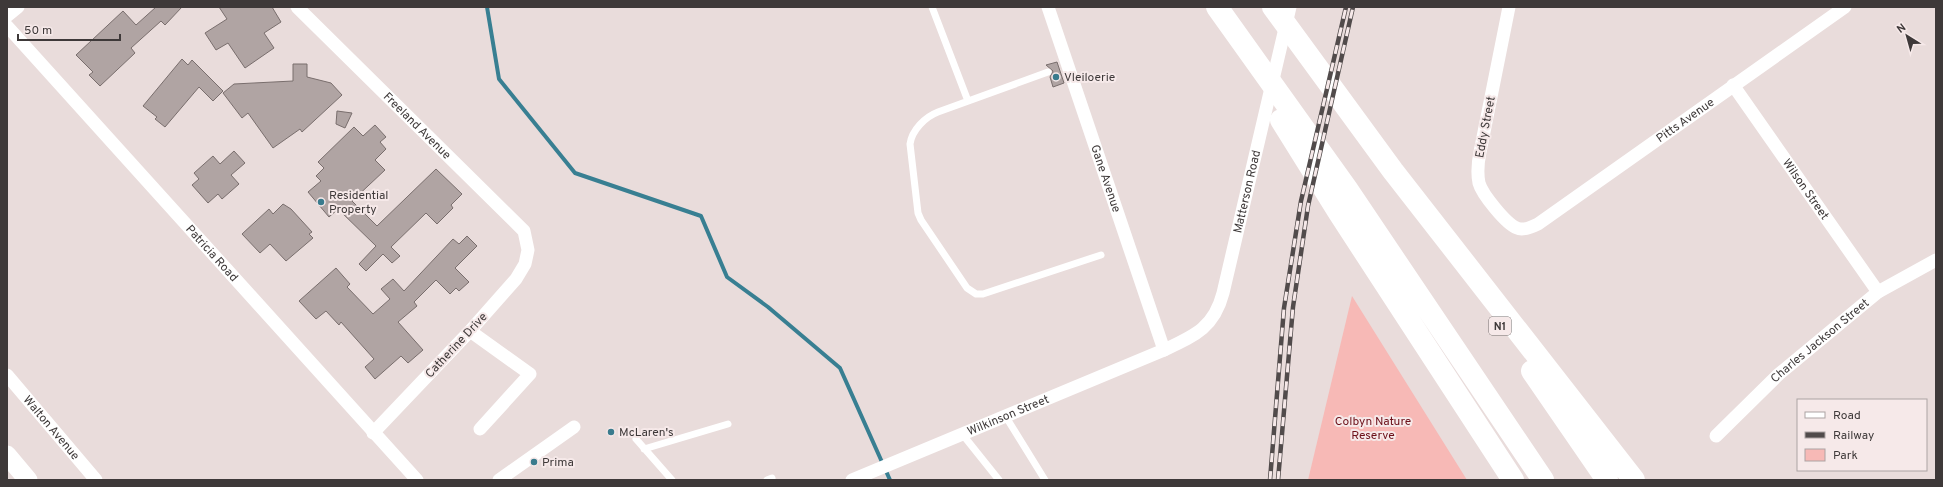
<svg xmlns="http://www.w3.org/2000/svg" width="1943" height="487" viewBox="0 0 1943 487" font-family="Overpass,sans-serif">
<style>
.green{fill:#f7b9b6}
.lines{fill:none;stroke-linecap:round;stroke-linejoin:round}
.stream{stroke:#387f92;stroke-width:4}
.building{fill:#b0a4a3;stroke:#796e6d}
.lane{stroke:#fff;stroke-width:7}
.street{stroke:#fff;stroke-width:13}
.secondary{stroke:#fff;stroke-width:19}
.highway{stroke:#fff;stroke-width:22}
.rail-casing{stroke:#514b4b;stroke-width:4.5}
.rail{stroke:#f6e9e9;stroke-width:3;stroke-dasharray:9;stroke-linecap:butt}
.poi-dot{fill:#397b8d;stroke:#f6e9e9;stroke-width:1.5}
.labels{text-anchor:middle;stroke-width:4;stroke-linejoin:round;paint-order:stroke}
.shield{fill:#f6e9e9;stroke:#756e6e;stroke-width:1}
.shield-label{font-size:11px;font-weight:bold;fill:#3e3939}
.poi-label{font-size:12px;fill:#3e3939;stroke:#f6e9e9;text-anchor:start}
.street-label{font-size:12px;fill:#3e3939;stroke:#f6e9e9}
.park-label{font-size:12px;fill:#6d111a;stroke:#f6e9e9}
</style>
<rect width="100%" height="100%" fill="#e9dcdb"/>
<path class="green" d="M1352,296L1467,480H1308Z"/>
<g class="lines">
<path class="stream" d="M487,7L499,79L575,173L701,216L727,277L768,307L840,368L890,480"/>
</g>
<path class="building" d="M156,7H182L165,25L161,21L131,48L135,53L100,86L89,75L93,72L76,55L123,11L136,25Z
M219,7H272L281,22L264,33L274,48L245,68L228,43L216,50L205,33L227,19Z
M182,59L188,65L192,60L223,91L213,101L199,87L165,127L155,119L157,117L143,106Z
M1057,62L1064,83L1053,87L1050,77L1053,71L1046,65Z
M293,64H307V77L331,83L342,95L302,132L300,129L273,148L248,113L242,118L223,93L234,84L293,81Z
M337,111L352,113L345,128L336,124Z
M375,125L386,137L380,142L386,149L375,160L385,170L352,201L377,226L436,169L462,194L451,205L453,208L437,224L426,213L391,247L400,256L392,263L383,254L366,271L359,264L376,246L338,209L329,217L308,192L321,181L316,176L324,168L318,162L354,127L363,136Z
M234,151L245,163L231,175L239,184L222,199L218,194L208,203L192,185L199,179L194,173L213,156L220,164Z
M283,204L291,209L312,232L309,234L313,238L286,261L270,244L260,253L242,234L269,209L273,214Z
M467,236L477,246L455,268L469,282L459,291L456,288L450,294L436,280L414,302L417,306L398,322L423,350L408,363L401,356L375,379L365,367L374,359L341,322L339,325L326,311L316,319L299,301L336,268L350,284L347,287L373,314L390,299L381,289L393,279L404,291L453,239L459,244Z"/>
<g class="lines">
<path class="lane" d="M932,7L968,101
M1048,72L938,112C925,117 912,130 910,144L918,213L921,220L967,288L976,294H983L1101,255
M1006,417L1045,480
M963,435L999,480
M636,439L672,480
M644,449L728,424
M767,480L772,478"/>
<g class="street">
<path id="s1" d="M297,7L524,231L528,250L525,264L516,279L470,331L373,433"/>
<path id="s2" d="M1048,7L1164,350"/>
<path id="s3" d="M1509,7L1480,152C1478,162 1477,173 1479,183C1482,194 1506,224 1517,228C1523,231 1532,227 1538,224L1845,7"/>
<path d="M7,16L18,7"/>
<path id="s4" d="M7,26L417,480"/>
<path id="s5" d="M1733,85L1878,292"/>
<path d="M470,331L530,374L480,429"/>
<path id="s6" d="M7,375L96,480"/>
<path id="s7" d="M1716,436L1779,374L1878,292L1936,260"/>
<path d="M499,480L574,427"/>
<path id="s8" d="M852,480L1164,350C1194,336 1214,328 1223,293L1290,7"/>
</g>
<path class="secondary" d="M7,455L28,480"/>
<path class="highway" d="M1217,7L1347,189L1543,480
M1273,7L1393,171L1634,480
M1281,120L1339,213L1513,480
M1532,371L1607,480"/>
<g class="rail-casing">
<path id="rail" d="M1270,480L1284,308L1301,201L1346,7
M1278,480L1293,307L1308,206L1353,7"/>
</g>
<use href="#rail" class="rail"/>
</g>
<g class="poi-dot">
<circle cx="1056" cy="77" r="4"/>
<circle cx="321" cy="202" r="4"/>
<circle cx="611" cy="432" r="4"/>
<circle cx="534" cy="462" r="4"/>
</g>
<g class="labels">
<rect class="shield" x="1489" y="317" width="22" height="18" rx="3"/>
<g class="shield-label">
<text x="1500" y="330">N1</text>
</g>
<g class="poi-label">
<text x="1064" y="81">Vleiloerie</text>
<text x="329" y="199">Residential<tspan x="329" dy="14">Property</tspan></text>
<text x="619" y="436">McLaren's</text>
<text x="542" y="466">Prima</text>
</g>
<g class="street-label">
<text dy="4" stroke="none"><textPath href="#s3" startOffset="441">Pitts Avenue</textPath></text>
<text dy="4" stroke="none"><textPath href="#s1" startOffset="169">Freeland Avenue</textPath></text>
<text transform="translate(1485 127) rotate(-79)" y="4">Eddy Street</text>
<text dy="4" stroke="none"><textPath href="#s2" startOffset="181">Gane Avenue</textPath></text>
<text dy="4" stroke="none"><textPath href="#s5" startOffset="127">Wilson Street</textPath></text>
<text dy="4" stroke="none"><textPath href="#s8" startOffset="528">Matterson Road</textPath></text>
<text dy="4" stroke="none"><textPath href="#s4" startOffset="306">Patricia Road</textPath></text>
<text dy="4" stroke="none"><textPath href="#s7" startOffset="141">Charles Jackson Street</textPath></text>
<text transform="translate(456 345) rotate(-47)" y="4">Catherine Drive</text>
<text dy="4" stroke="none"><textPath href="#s8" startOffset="169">Wilkinson Street</textPath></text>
<text dy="4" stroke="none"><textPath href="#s6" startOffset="69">Walton Avenue</textPath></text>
</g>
<g class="park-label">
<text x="1373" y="425">Colbyn Nature<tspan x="1373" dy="14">Reserve</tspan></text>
</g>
</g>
<rect width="1943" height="487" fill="none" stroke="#3e3939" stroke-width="16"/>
<rect x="1797" y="399" width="130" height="72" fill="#f6e9e9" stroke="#aca3a3"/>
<rect x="1805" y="412" width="20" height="6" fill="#ffffff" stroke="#aca3a3"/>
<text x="1833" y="419" font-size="12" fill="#3e3939">Road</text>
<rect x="1805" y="432" width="20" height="6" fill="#514b4b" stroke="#aca3a3"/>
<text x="1833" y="439" font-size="12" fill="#3e3939">Railway</text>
<rect x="1805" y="449" width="20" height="12" fill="#f7b9b6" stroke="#aca3a3"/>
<text x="1833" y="459" font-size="12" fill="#3e3939">Park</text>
<g transform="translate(1907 36) rotate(323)" stroke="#f6e9e9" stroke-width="3" paint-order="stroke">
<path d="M0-3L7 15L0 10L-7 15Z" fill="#3e3939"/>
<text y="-6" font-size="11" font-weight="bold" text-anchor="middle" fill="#3e3939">N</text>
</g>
<path d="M18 34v6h102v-6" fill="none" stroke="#3e3939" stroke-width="2"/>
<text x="24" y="34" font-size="12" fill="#3e3939" stroke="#f6e9e9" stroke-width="3" paint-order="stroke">50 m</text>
</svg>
